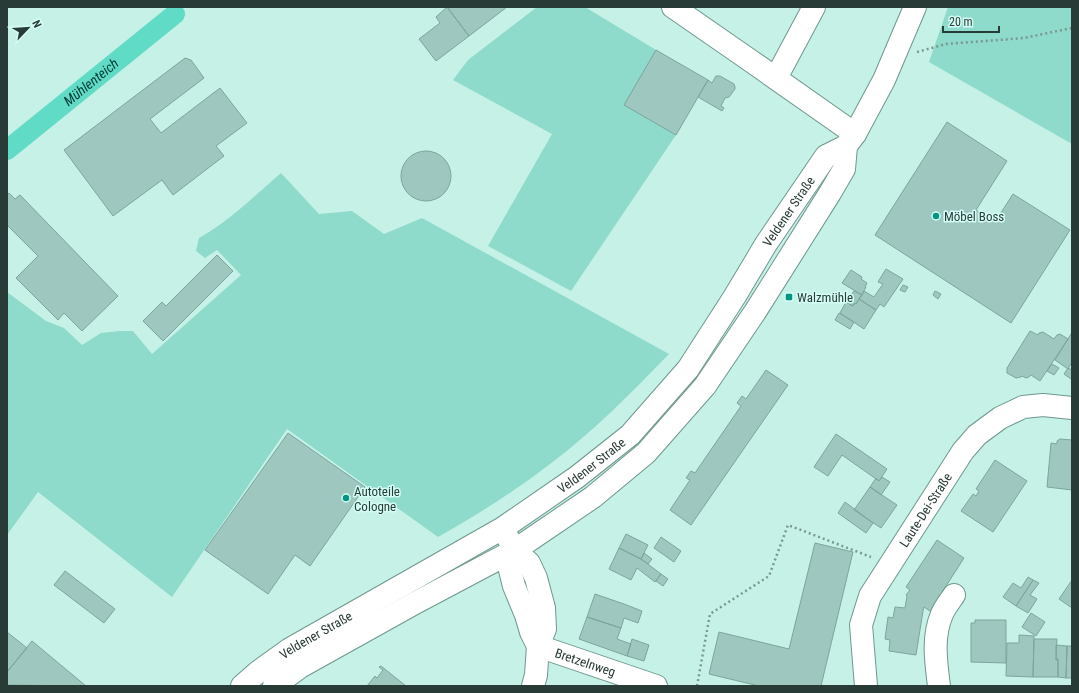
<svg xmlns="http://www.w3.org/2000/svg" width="1079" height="693" viewBox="0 0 1079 693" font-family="'Roboto Condensed',sans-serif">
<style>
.green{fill:#8edacb}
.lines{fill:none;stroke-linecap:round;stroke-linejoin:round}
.canal{stroke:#60dbc6;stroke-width:20}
.building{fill:#9ec8bf;stroke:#7ca59c}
.minor-casing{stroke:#6e978e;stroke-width:24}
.path{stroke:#799891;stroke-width:2.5;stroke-dasharray:2 3;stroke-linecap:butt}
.minor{stroke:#fff;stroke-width:22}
.poi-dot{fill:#039482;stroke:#d3fef5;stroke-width:1.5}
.labels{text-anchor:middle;stroke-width:3;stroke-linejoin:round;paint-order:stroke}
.street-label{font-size:13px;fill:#293b37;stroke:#d3fef5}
.poi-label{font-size:13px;fill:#293b37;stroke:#d3fef5;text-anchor:start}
.water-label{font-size:14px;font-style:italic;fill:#003a32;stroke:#d3fef5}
</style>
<rect width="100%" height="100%" fill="#c6f1e7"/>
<path class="green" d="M537,7H585L656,50L625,105L676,135L571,291L488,246L552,134L453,80L468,60Z
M948,7H1072V144L929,62Z
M281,173L319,214L352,211L384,234L422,218L669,354C631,393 593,432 550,464C515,491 477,515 438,537L287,429L172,597L38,492L7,535V292L46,321L64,328L82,345L101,333L120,331H133L152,354L241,275L217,250L205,258L196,251L199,238C230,221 254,196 281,173Z"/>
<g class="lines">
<path class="canal" id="s1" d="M7,150L175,14"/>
</g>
<path class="building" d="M447,7H507L469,36Z
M447,7L469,36L436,61L419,39L440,23L436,17Z
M656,50L708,80L676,135L624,105Z
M185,58L191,60L204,78L150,119L161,133L220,88L247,123L216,146L224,156L173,195L162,180L113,216L64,150Z
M716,76H720L734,84L735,87V89L729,97L725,98L721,106L724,108L722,111L698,97L708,80L712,83Z
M947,122L1007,161L976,210L995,222L1013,194L1070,230L1011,323L875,235Z
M401 176a25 25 0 1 1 50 0a25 25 0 1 1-50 0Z
M9,193L15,199L20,195L118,296L82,331L64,313L58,320L16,278L38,256L7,225V195Z
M217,255L233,271L163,341L143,321L162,302L166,306Z
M886,269L903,279L884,307L880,304L876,310L859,299L864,291L874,297L883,284L878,282Z
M851,270L862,277L861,279L867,283L865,287H866L862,295L842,283Z
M903,285L908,287L905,292L900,290Z
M854,291L862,295L856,304L855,303L853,306L846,302Z
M935,291L941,294L938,299L933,295Z
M859,299L876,310L864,329L840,313L846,302L853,306L855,303L856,304Z
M839,313L854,322L850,329L835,320Z
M1030,331L1038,335L1039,333L1043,332L1054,339L1057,335L1060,334L1068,339L1040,381L1031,375L1029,377L1026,378L1022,376L1021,377L1016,378L1007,373V368Z
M1071,334L1072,335V362L1068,369L1055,360Z
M1052,364L1059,368L1054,375L1047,371Z
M1068,368L1072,370V377L1071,379L1064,374Z
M766,370L788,385L691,525L670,510L690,480L686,478L691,471L695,473L741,406L737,403L742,396L746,399Z
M288,433L365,487L310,566L295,555L268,594L205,550Z
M836,434L887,469L879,481L842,455L828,476L814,467Z
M1060,439L1072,440V490L1047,487L1051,443L1057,444V441Z
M995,460L1027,481L993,532L961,511L973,494L976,496L979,491L976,489Z
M882,477L890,482L881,495L870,487L876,478L879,481Z
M870,487L897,505L881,528L854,510Z
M845,502L873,523L866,533L838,513Z
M626,534L648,545L641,559L619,548Z
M661,537L681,551L674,562L654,548Z
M937,540L964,558L930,611L924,607L923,611L916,655L889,651L890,640L885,639L888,617L893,618L895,607L905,608L907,596L906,595L910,590L906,587Z
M815,543L853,552L821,686H759L709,674L719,632L789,649Z
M619,548L641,559L661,574L655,582L637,568L631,580L609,569Z
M644,553L652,559L648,564L641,559Z
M65,571L115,609L104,623L54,585Z
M661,574L668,579L663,586L656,581Z
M1028,577L1033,580L1016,606L1003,597L1013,583L1021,588Z
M1033,580L1039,583L1030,595L1037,599L1028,613L1016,606Z
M1072,580V608L1059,599Z
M595,594L624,604L642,611L638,623L624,618L621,628L587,617Z
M1031,613L1045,622L1036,636L1022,627Z
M587,617L621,628L617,639L631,644L627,656L579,639Z
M975,620H1006V663L971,662V623H975Z
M7,632L27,648L7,672Z
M1019,635L1034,636L1033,677L1006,676L1007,643H1019Z
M632,639L649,645L644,661L627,656Z
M1034,639H1057L1056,660L1058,659V677H1033Z
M32,641L86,686L7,685V672Z
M1056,645L1067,646L1066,678L1058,677V659L1056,660Z
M1067,646H1072V678H1066Z
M381,666L406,686H367L375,676L377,678L383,670L379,667Z"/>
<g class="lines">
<g class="minor-casing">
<g id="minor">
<path d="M673,7L751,61L855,134"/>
<path d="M776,78L814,7"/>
<path d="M508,538L515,550L529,563L536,578L544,608L545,629L538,646L536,675L533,686"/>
<path d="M515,550L510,570L514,586L526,615L531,632L538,646"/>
<path id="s2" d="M538,646L656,686"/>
<path id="s3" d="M242,686L258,672L290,649L503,528L577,477L630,435L688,369L735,296L766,244L826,156L846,146"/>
<path d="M274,686L300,667L415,603L515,550L593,497L646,453L705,386L755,312L830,193L844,169L846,146L855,134L884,80L915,7"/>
<path id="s4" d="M866,686L861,625L870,596L963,451L977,435L1000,418L1023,407L1043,405L1072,408"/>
<path d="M939,686C936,662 932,637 942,614C945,607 950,601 954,595"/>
</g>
</g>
<path class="path" d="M917,52L946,44L1024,38L1072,28
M697,686L710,614L769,576L788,525L871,557"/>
<use href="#minor" class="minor"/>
</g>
<g class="poi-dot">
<circle cx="936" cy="216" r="4"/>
<rect x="785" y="293" width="8" height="8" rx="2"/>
<circle cx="346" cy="498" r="4"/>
</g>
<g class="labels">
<g class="street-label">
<text dy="5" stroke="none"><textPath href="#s3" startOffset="738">Veldener Straße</textPath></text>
<text dy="5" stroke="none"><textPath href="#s3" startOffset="414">Veldener Straße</textPath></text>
<text dy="5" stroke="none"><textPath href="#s4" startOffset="194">Laute-Dei-Straße</textPath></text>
<text dy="5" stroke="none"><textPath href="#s3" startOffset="90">Veldener Straße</textPath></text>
<text dy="5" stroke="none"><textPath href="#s2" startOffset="50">Bretzelnweg</textPath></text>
</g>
<g class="poi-label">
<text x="944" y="221">Möbel Boss</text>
<text x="797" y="302">Walzmühle</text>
<text x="354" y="496">Autoteile<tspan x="354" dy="15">Cologne</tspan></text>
</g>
<g class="water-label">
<text dy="5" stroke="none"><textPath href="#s1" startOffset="108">Mühlenteich</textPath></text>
</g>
</g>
<rect width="1079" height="693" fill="none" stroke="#293b37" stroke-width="16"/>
<g transform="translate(28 28) rotate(65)" stroke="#d3fef5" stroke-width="3" paint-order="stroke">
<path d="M0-3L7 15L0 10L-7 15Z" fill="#293b37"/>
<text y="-6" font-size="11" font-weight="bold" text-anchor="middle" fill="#293b37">N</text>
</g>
<path d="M943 26v6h56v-6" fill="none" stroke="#293b37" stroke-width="2"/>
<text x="949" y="26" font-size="12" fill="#293b37" stroke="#d3fef5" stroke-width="3" paint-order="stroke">20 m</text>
</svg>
